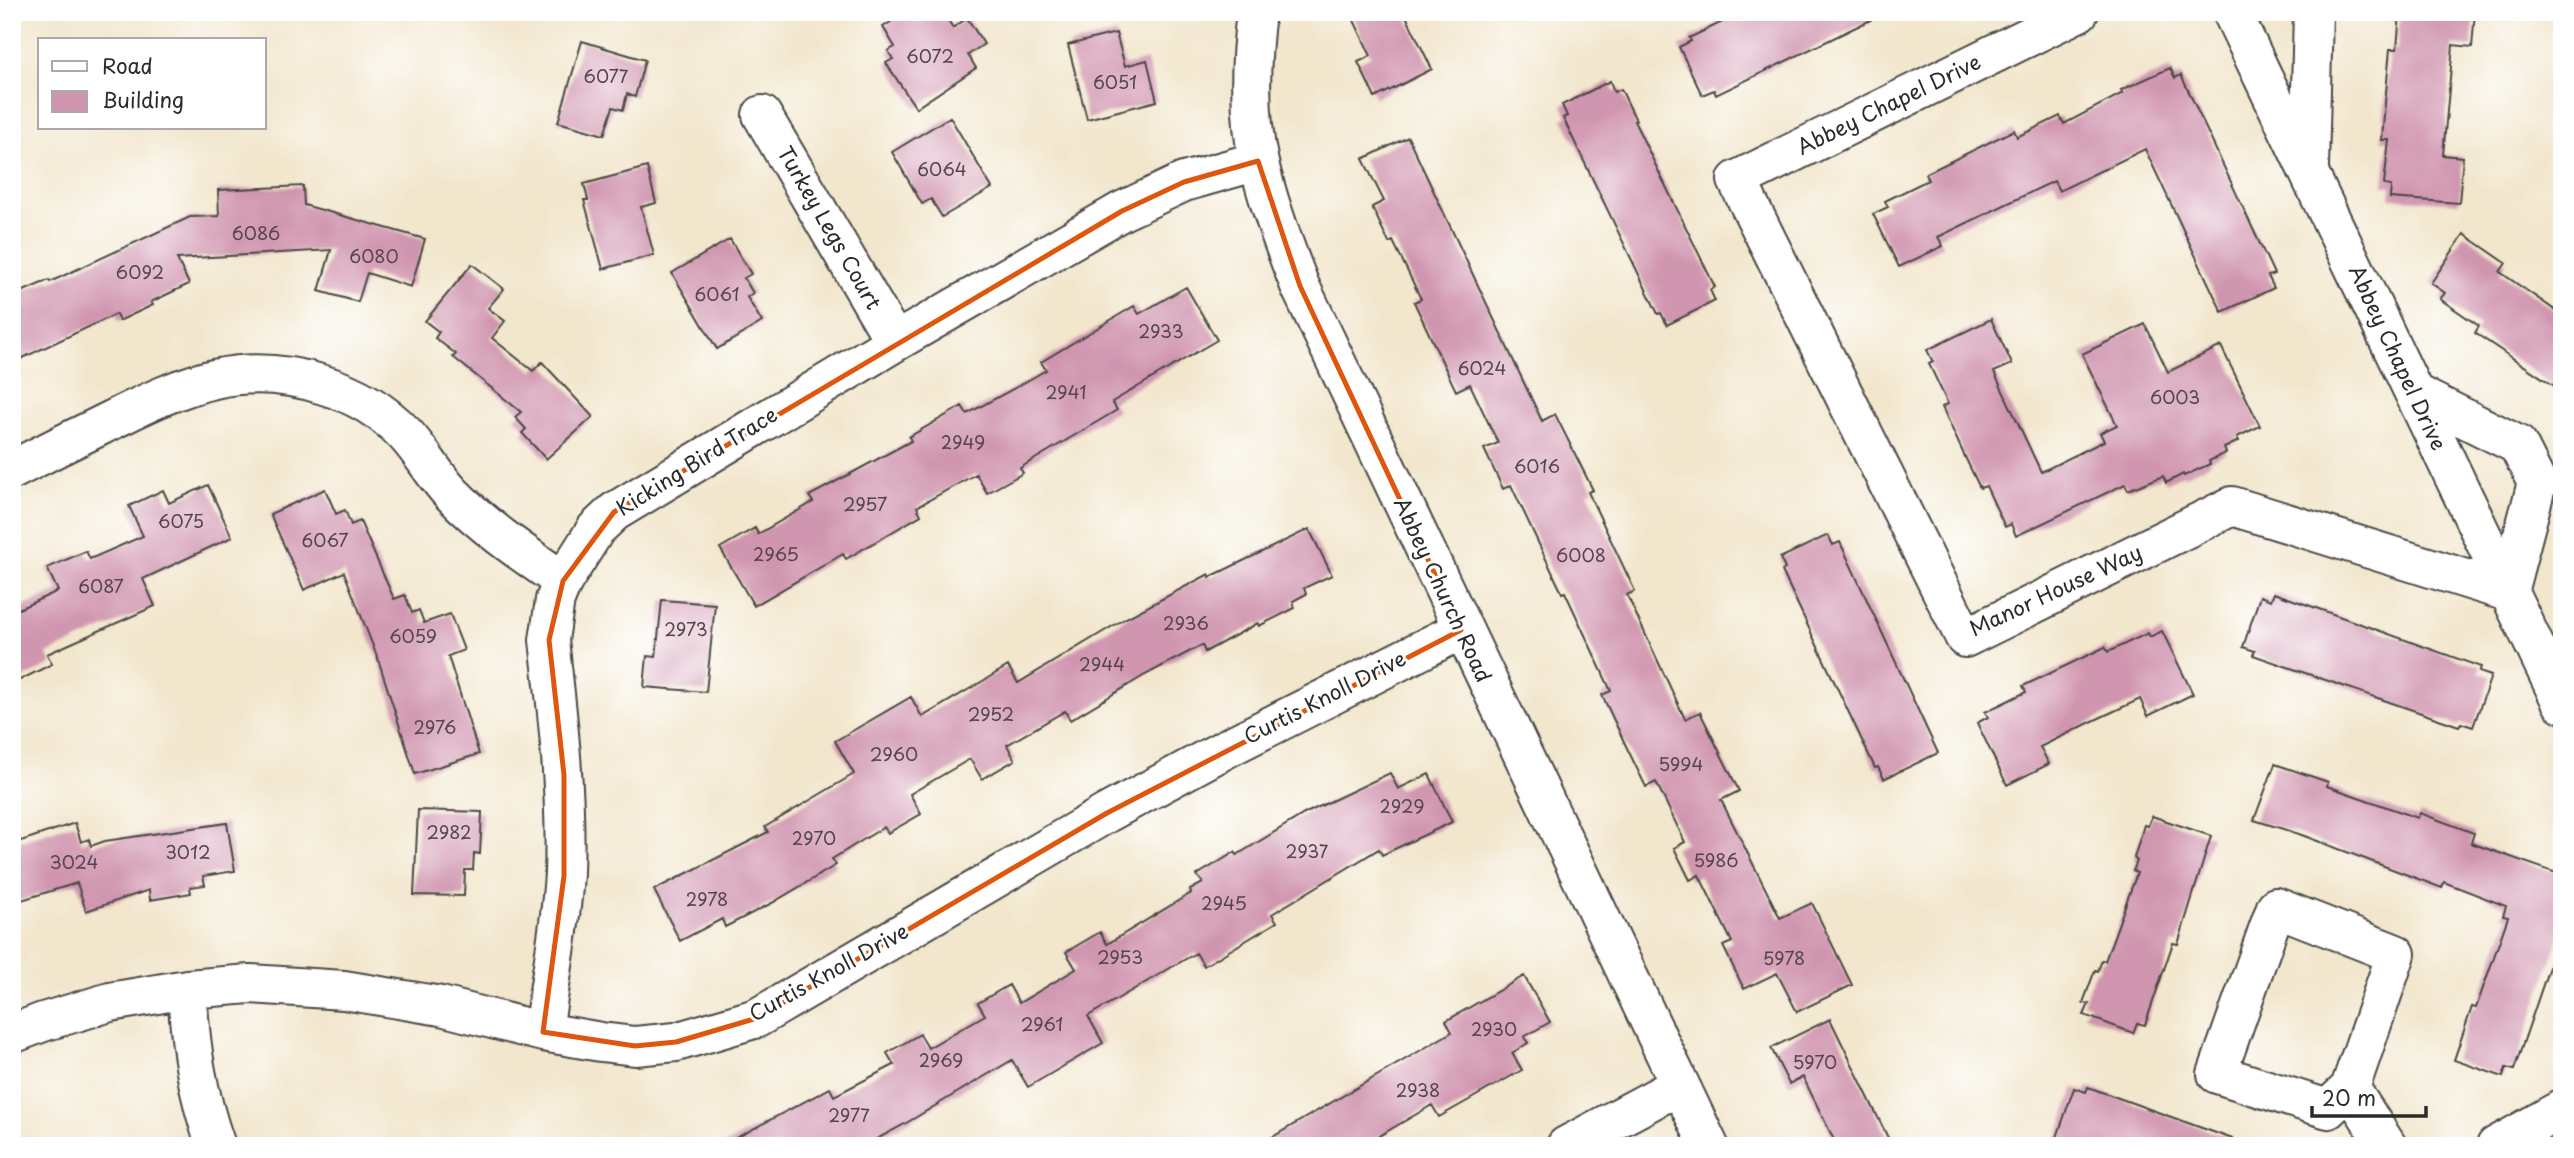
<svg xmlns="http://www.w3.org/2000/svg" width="2574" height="1158" viewBox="0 0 2574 1158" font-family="'Playpen Sans',sans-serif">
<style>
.building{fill:#d095af}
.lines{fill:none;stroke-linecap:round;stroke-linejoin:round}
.minor-casing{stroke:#494743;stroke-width:42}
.minor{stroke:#fff;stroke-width:38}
.marked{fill:none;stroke:#df570e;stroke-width:5;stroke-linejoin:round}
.labels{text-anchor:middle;stroke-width:6;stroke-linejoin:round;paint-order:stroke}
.number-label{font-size:18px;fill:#54464c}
.street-label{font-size:21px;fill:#2b2b2b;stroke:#fff}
</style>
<rect width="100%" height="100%" fill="#fff"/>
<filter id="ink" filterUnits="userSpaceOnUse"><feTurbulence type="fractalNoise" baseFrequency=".0143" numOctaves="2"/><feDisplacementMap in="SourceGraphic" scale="14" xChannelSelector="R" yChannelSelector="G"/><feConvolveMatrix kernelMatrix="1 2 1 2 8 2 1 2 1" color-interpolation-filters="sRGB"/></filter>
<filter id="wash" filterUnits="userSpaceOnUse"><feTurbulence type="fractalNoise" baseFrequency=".00686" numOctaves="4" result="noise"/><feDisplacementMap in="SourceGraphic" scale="28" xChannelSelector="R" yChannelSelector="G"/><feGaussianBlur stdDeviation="1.57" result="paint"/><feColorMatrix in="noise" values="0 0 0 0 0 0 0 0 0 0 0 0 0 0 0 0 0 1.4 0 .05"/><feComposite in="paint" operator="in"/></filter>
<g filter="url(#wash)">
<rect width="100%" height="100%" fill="#f2e6cc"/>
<g id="blocks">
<path class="building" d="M906,12H943L953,28L967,18L984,44L968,55L976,68L916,108L886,63L893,59L888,51L895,47L883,27Z
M1350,12H1404L1432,69L1375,98L1358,62L1371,56Z
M1743,12H1887L1716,95L1714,90L1702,95L1679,47L1691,41L1689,38Z
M2400,12H2475L2472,47L2453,45L2443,155L2463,157L2459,203L2390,198L2391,186L2384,185L2389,140H2382L2385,103L2390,49H2397Z
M1116,33L1125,66L1147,60L1157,101L1087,119L1068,45Z
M582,41L645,60L635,97L627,94L623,110L613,107L604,135L558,122Z
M2170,68L2175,78L2181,75L2274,274L2268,276L2274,288L2222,312L2145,149L2059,191L2054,181L1938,237L1943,246L1899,267L1873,214L1888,207L1885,201L1928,180L1925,174L2014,130L2017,137L2060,116L2064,124L2123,93L2121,90Z
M1610,81L1614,92L1621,89L1636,120L1634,121L1715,287L1710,290L1715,301L1667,325L1661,313L1658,314L1563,118L1567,116L1562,105Z
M950,117L992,188L942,217L931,199L922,204L892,152Z
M1408,137L1542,421L1555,414L1593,490L1588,492L1635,591L1627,595L1685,719L1700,712L1739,791L1721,800L1780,918L1812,903L1852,985L1797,1012L1777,973L1744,989L1723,946L1732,942L1699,875L1690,880L1674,848L1685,842L1656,782L1646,787L1627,748L1602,695L1611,691L1565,592L1562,593L1511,485L1503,489L1484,449L1498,443L1470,384L1456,391L1414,302L1421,299L1393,241L1389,243L1372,207L1384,201L1363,159Z
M647,167L656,203L641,207L654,255L603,269L584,200H588L584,184Z
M303,186L304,205L425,239L411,287L367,273L358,302L319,291L331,250L177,259L189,284L151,302L153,305L119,321L116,314L12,363V296L49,280L50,282L190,217L219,216L218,190Z
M2464,234L2506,263L2500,272L2562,315V391L2475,333L2479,326L2440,299L2445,293L2431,283Z
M730,239L751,274L744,278L753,293L747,297L762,322L717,349L672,273Z
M472,264L504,289L488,308L505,321L492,338L533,371L542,362L593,417L546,459L522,433L526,429L515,417L521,412L453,357L456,354L435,338L439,332L425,321Z
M1186,287L1217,340L1112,402L1117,410L1020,468L1023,473L987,493L976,474L917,507L921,515L846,559L843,554L754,606L720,548L755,528L758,534L813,502L809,496L911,441L909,437L962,406L967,414L1013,389L1046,370L1041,362L1134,306L1139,314Z
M1991,319L2012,364L1994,372L2041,472L2104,441L2100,433L2117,425L2082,354L2145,324L2168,372L2221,346L2260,426L2237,437L2239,441L2224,448L2226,453L2209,461L2210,464L2184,476L2183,474L2166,483L2163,476L2128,490L2125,484L2016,536L2011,524L2005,527L1986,486L1980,488L1965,457L1942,407L1948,404L1929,364L1933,362L1927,350Z
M208,485L232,537L143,579L155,606L47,654L52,664L12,684V612L58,591L47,568L86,551L90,559L143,536L129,506L163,490L169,503Z
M325,489L336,514L345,510L351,525L360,521L394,599L405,595L412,613L419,610L424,623L450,614L464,650L448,656L479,754L415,774L378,659L344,572L304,590L270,514Z
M1309,529L1332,575L1304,588L1306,594L1293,601L1295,608L1259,626L1258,623L1205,652L1202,645L1145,675L1070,720L1065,711L1007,745L1015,760L982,779L970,759L910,794L921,814L888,833L884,827L832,859L836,865L772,903L725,927L722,919L680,941L654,890L768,832L765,827L854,774L835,741L911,697L922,717L1008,666L1018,683L1126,618L1209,574L1210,577Z
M1828,535L1833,545L1840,542L1938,753L1884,779L1878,767L1875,768L1782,571L1785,569L1780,558Z
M2274,593L2481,667L2479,672L2491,676L2473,727L2461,723L2459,726L2253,655L2255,651L2243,647L2260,596L2271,600Z
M662,600L715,604L706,692L644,687L647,656L656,657Z
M2162,631L2193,694L2148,716L2140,699L2095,720L2040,747L2049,764L2007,785L1977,723L1988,717L1985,712L2026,692L2023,686L2105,647L2108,652L2148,633L2150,637Z
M2275,764L2328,782L2327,786L2418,818L2420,813L2474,833L2471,843L2562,875V929L2514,1070L2506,1068L2503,1077L2454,1060L2472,1007L2476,1008L2508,917L2503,916L2506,906L2444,882L2442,888L2299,834L2254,820Z
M1390,773L1398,789L1429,774L1452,822L1382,855L1379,849L1272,914L1277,922L1204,966L1196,953L1088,1016L1103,1043L1028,1087L1012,1060L903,1125L864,1146H721L830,1088L834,1096L894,1065L887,1053L920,1034L928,1048L985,1015L978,1003L1009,985L1019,1003L1076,969L1066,952L1100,932L1107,944L1191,893L1190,890L1203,883L1197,875L1235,852L1237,855L1304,814Z
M418,810L482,812L480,854L474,853L473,870H465L464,896L414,895Z
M2152,816L2211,836L2178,944L2173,943L2145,1025L2137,1023L2133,1033L2084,1015L2089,1004L2083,1003L2095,970L2098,971L2102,960L2105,961L2137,873L2133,871L2137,861L2134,858L2144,825L2148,826Z
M75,823L81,842L89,839L91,846L105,841L227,823L235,871L203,876L205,885L190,887L191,893L150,900L149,890L86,911L77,883L12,903V844Z
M1524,976L1550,1022L1524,1037L1528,1043L1512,1053L1522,1070L1439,1117L1432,1105L1362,1146H1257L1452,1032L1446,1021Z
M1830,1019L1892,1146H1837L1803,1077L1789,1084L1771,1048Z
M2088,1087L2238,1141L2237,1146H2054L2074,1088L2086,1092Z"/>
</g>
</g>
<g filter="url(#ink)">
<use href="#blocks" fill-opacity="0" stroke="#494743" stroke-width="2"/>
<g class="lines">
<g class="minor-casing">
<path id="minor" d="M1256,12C1250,61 1248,115 1259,163C1269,206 1284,246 1300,286L1709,1146
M2079,12L1737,180L1965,638L2232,506L2508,592
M2232,12L2562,703
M762,115L895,342
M2309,167L2313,12
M2414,393L2518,445L2537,483L2508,592
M12,470C45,453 79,436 112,420C186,383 241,359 324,385C354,394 383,411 405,434C422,452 434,475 451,493C484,527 524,554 563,581
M2276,907L2396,954L2350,1088L2328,1109L2217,1074Z
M187,989C190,1045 197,1093 216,1146
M543,1032C550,980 561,926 564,873C567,795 558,718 549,640L555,600L563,581L596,529L614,512L895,342L1122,211L1184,182L1258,161
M12,1034L43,1022L110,1002L187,989L250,984L344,990L441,1006L543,1032L601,1042L635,1046L676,1042L757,1018L1107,813L1227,748L1461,630
M2350,1088L2387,1146
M1566,1146L1678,1086
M2496,1146L2562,1109"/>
</g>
<use href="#minor" class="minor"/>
</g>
</g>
<path class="marked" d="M1258,161L1300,286L1461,630L1107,813L757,1018L676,1042L635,1046L543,1032L564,876V775L549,640L563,581L614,512L1122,211L1184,182Z"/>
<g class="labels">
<g class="number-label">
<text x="930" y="63">6072</text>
<text x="606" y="83">6077</text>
<text x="1115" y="89">6051</text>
<text x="942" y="176">6064</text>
<text x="256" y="240">6086</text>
<text x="374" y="263">6080</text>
<text x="140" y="279">6092</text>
<text x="717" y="301">6061</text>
<text x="1161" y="338">2933</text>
<text x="1482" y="375">6024</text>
<text x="1066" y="399">2941</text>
<text x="2175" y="404">6003</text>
<text x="963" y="449">2949</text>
<text x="1537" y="473">6016</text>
<text x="865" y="511">2957</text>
<text x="181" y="528">6075</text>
<text x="325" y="547">6067</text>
<text x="776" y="561">2965</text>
<text x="1581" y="562">6008</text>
<text x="101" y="593">6087</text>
<text x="1186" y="630">2936</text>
<text x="686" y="636">2973</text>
<text x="413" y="643">6059</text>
<text x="1102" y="671">2944</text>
<text x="991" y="721">2952</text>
<text x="435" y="734">2976</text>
<text x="894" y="761">2960</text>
<text x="1681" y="771">5994</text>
<text x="1402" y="813">2929</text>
<text x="449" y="839">2982</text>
<text x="814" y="845">2970</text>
<text x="1307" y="858">2937</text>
<text x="188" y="859">3012</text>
<text x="1716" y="867">5986</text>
<text x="74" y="869">3024</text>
<text x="707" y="906">2978</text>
<text x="1224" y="910">2945</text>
<text x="1120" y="964">2953</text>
<text x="1784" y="965">5978</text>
<text x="1042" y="1031">2961</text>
<text x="1494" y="1036">2930</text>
<text x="941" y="1067">2969</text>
<text x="1815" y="1069">5970</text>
<text x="1418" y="1097">2938</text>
<text x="849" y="1122">2977</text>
</g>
<g class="street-label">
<text transform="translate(1889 105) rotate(-26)" y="7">Abbey Chapel Drive</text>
<text transform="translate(829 228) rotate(60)" y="7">Turkey Legs Court</text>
<text transform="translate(2397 358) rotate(65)" y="7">Abbey Chapel Drive</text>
<text transform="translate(697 462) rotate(-32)" y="7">Kicking Bird Trace</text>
<text transform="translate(1442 590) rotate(65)" y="7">Abbey Church Road</text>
<text transform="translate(2056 591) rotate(-25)" y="7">Manor House Way</text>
<text transform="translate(1325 698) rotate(-27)" y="7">Curtis Knoll Drive</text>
<text transform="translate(829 973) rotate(-29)" y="7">Curtis Knoll Drive</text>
</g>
</g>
<rect width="2574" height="1158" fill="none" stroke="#fff" stroke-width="42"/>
<rect x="38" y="38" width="228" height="91" fill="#ffffff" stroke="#aaaaaa" stroke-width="2"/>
<rect x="52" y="61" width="35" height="10" fill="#ffffff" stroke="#aaaaaa" stroke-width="2"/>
<text x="102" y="74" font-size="21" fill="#2b2b2b">Road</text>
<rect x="52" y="91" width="35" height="21" fill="#d095af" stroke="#aaaaaa" stroke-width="2"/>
<text x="102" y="108" font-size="21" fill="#2b2b2b">Building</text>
<path d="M2312 1106v10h114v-10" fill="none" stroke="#2b2b2b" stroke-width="3.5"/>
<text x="2322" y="1106" font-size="21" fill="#2b2b2b" stroke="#ffffff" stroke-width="5" paint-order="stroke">20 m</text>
</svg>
